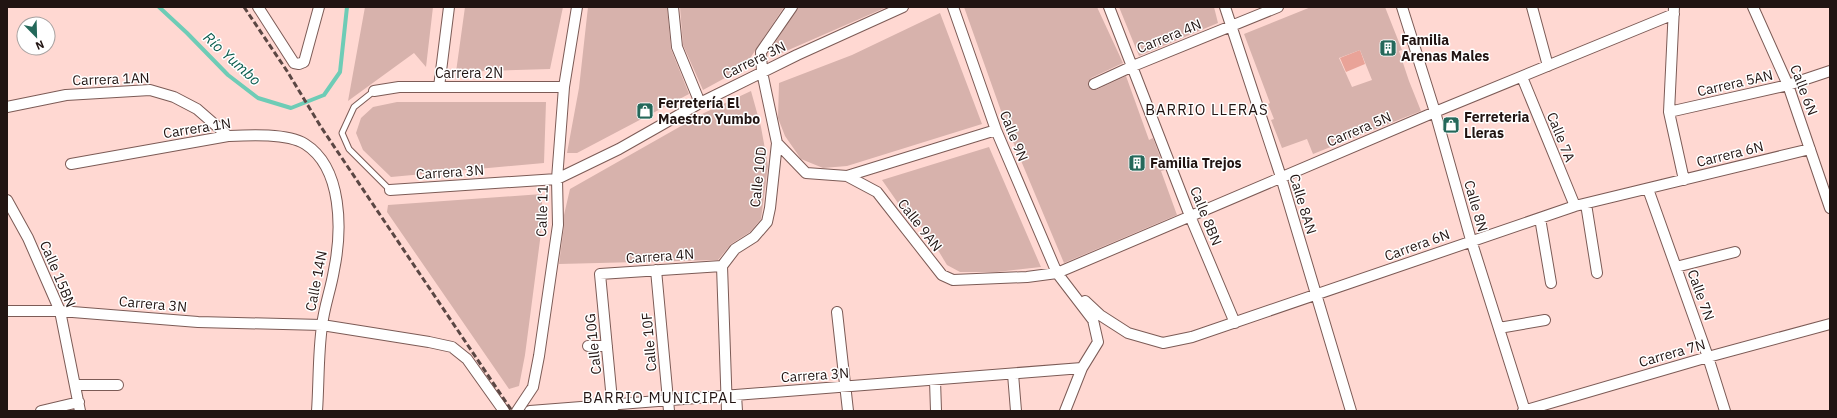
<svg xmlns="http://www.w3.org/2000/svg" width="1837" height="418" viewBox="0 0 1837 418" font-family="'IBM Plex Sans',sans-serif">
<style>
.green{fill:#e9a398}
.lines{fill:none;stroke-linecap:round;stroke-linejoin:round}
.stream{stroke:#6eccb6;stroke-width:4}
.building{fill:#d7b2ac;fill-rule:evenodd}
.lane-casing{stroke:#7c5b56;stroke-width:7}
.street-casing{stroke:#7c5b56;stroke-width:12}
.lane{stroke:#fff;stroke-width:5}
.street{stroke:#fff;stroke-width:10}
.rail{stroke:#5b4744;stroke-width:3;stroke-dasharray:6 3;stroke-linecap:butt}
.labels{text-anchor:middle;stroke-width:3;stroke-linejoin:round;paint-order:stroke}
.street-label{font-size:14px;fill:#211412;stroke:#fff}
.poi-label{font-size:14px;font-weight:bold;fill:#211412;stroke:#fff;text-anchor:start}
.water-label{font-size:15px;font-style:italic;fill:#0b5c4e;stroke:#fff}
.neighbourhood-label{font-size:15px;letter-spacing:1px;fill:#211412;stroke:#fff}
</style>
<rect width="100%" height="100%" fill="#ffd8d2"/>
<path class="green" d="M1360,50L1365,64L1346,72L1340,58Z"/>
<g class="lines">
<path class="stream" d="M159,7L187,33L228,75L258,98L291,108L324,95L340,72L347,7"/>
</g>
<path class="building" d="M365,7H433L426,67L414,53L348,101Z
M465,7H563L550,69L456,72Z
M588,7H667L671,49L689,94L577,153H567L579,88Z
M680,7H784L749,60L736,72L703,90L683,45Z
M798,7H887L777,55L771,49Z
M964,7H1097L1123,63L1091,78L1088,83V86L1091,89L1096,90L1126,76L1149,140L1153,138L1165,170L1161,171L1177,215L1064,263L1006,125Z
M1119,7H1214L1218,23L1139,56Z
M1311,7H1385L1402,50L1399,51L1409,81L1421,111L1313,154L1307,139L1282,148L1271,120L1274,119L1268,104L1270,103L1244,34ZM1360,50L1372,80L1352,87L1339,58Z
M940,13L982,124L847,166L823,168L801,159L785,136L778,118L779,83L852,55Z
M751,91L761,127L768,166L761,219L750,232L731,244L718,260L559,264L564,226V215L570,189L704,113Z
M397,102H546L544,163L391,177L363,150L356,133L361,118L373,107Z
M989,147L1041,267L997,272H960L947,265L930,237L898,203L882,180Z
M542,194V225L525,355L519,386L509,389L387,212L388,205Z"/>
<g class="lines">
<g class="lane-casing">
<path id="lane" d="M374,91L354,107L342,133L349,149L390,190"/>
</g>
<g class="street-casing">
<path id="street" d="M258,7L294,63L299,64L304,62L319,7
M673,7L677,47L700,103
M1109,7L1190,216L1235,323
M1225,7L1281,177L1351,411
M1402,7L1435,112L1471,240L1525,411
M1532,7L1548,66
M1674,7L1669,112L1684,180
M1753,7L1788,85L1830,208
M1522,77L1575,206
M1094,84L1133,66L1278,7
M439,87L449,7
M374,91L399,87H564
M7,107L66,95L150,90L174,97L197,109L228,136
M1669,112L1788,85L1830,71
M777,143L806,173L847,176L877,192L942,275L953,280L1027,277L1057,273L1435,112L1674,14
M71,164L228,136C249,135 287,133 305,144C343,168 342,231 334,270C331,289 324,307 322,326C318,354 319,383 317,411
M847,176L996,130
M1648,189L1708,357L1725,411
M390,190L557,179L619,149L700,103L797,55L903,7
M7,200L28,238L60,311L80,411
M1586,204L1597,273
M1540,218L1551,283
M1676,267L1735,252
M656,270L669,411
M1085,301L1100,315L1128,333L1163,343L1192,337L1575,206L1810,149
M7,311H60L198,322L322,325L429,342L452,347L467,359L504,411
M837,312L848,411
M1499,328L1545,320
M588,346H607
M1013,374L1016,411
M935,380L936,411
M75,385H118
M736,395L737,411
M41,411L79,402
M517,411L533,387L539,356L558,225L557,179L564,87L577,7
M530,411L1082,368L1098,342L1093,320L1057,273L996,130L953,7
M613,411L600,274L722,266
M727,411L722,266L735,249L754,237L767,222L770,208L777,143L762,72L761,52L792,7
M1065,411L1082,368
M1523,411L1708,357L1830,324"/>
</g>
<use href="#lane" class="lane"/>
<use href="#street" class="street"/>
<path class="rail" d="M244,7L287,71L321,127L512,411"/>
</g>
<defs>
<g id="building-square" transform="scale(0.9)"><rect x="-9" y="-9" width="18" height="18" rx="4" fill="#24685a" stroke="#fff"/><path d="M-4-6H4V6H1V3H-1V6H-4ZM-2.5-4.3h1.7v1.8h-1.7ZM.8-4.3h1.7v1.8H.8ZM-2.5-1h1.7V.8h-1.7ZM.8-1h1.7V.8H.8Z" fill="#fff"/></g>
<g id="shop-square" transform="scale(0.9)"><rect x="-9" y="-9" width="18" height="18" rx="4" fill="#24685a" stroke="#fff"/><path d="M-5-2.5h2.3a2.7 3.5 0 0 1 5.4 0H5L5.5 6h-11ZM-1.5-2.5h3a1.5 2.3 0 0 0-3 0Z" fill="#fff"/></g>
</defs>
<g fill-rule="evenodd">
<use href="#building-square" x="1388" y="48"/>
<use href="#shop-square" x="645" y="111"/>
<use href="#shop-square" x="1451" y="125"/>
<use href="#building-square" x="1137" y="163"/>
</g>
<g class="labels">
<g class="street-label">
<text transform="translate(1169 36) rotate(-22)" y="5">Carrera 4N</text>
<text transform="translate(754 60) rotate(-26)" y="5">Carrera 3N</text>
<text x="469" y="78">Carrera 2N</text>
<text transform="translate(111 79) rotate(-2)" y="5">Carrera 1AN</text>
<text transform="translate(1735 83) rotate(-13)" y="5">Carrera 5AN</text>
<text transform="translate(1804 90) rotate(69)" y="5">Calle 6N</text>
<text transform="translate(197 128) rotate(-9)" y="5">Carrera 1N</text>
<text transform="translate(1359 129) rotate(-23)" y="5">Carrera 5N</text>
<text transform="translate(1014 136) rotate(68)" y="5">Calle 9N</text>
<text transform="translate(1561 137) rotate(68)" y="5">Calle 7A</text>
<text transform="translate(1730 154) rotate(-14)" y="5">Carrera 6N</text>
<text transform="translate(450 172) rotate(-4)" y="5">Carrera 3N</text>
<text transform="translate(758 177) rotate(-84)" y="5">Calle 10D</text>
<text transform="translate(1303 204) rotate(73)" y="5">Calle 8AN</text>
<text transform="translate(1476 206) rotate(74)" y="5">Calle 8N</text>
<text transform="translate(542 211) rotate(-88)" y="5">Calle 11</text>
<text transform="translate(1206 216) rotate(68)" y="5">Calle 8BN</text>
<text transform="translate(920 225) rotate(52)" y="5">Calle 9AN</text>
<text transform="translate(1417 245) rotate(-20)" y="5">Carrera 6N</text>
<text transform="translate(660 256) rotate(-4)" y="5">Carrera 4N</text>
<text transform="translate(58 274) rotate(67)" y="5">Calle 15BN</text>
<text transform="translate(316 281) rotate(-79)" y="5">Calle 14N</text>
<text transform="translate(1701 295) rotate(70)" y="5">Calle 7N</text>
<text transform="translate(153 304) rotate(5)" y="5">Carrera 3N</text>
<text transform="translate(649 342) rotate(-95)" y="5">Calle 10F</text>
<text transform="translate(593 344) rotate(-96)" y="5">Calle 10G</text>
<text transform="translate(1672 353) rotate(-16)" y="5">Carrera 7N</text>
<text transform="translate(815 375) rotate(-4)" y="5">Carrera 3N</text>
</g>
<g class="poi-label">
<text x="1401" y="45">Familia<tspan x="1401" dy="16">Arenas Males</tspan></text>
<text x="658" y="108">Ferretería El<tspan x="658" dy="16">Maestro Yumbo</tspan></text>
<text x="1464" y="122">Ferreteria<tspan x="1464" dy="16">Lleras</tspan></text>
<text x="1150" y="168">Familia Trejos</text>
</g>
<g class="water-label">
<text transform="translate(232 59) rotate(42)" y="5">Río Yumbo</text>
</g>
<g class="neighbourhood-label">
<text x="1207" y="115">BARRIO LLERAS</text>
<text x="660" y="403">BARRIO MUNICIPAL</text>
</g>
</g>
<rect width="1837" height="418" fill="none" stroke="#211412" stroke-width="16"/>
<g transform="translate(36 36) rotate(157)"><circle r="19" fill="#ffffff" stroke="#a6a1a0"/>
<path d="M0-3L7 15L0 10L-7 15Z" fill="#24685a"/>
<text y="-6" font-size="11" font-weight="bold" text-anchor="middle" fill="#211412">N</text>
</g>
</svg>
